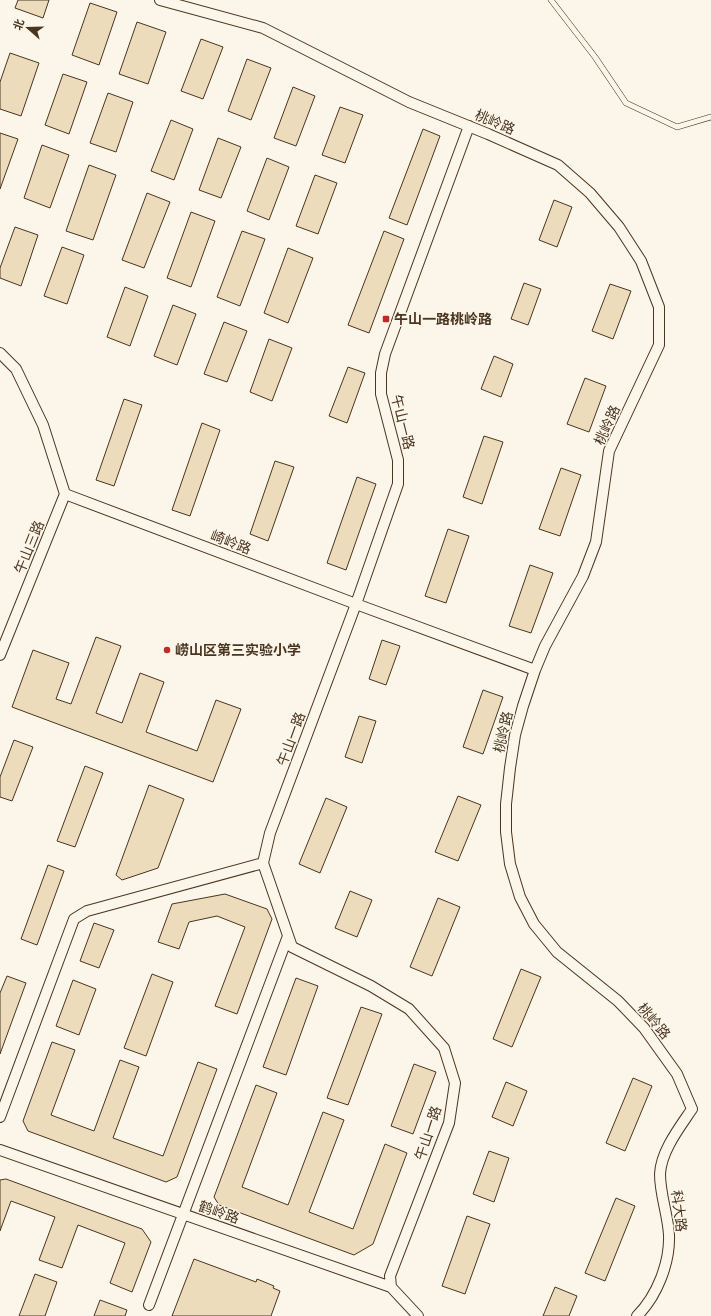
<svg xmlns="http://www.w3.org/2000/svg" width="711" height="1316" viewBox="0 0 711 1316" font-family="Rubik,'Noto Sans SC',sans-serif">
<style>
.building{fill:#ecdcbc;stroke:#4a3520}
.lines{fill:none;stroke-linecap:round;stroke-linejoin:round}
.service-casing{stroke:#4a3520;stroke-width:6}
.minor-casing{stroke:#4a3520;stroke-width:12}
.service{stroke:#fbf6e9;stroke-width:5}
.minor{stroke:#fbf6e9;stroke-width:10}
.poi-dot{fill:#c62828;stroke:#fbf6e9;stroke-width:1.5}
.labels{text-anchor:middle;stroke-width:3;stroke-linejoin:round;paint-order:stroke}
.street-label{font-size:14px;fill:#4a3520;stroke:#fbf6e9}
.poi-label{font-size:14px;font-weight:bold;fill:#4a3520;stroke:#fbf6e9;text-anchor:start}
</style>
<rect width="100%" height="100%" fill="#fbf6e9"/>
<path class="building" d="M18,0H49L43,18L15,8Z
M90,3L117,12L99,65L72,55Z
M137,22L166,32L148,84L119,74Z
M201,39L223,47L203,99L181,91Z
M10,53L39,63L21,116L0,109V82Z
M247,59L271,68L251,120L228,111Z
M63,74L87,82L69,134L45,125Z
M293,87L315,96L296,146L274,138Z
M108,93L133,102L116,152L90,143Z
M340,107L363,115L345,163L322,155Z
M171,120L193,129L174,180L151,171Z
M423,129L440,136L407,225L389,218Z
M0,133L18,139L0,189Z
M218,138L241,147L221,198L199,190Z
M42,145L69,155L50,208L24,198Z
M267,158L289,167L269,220L247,211Z
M89,165L116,175L93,240L66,231Z
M315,175L337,183L318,234L296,226Z
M147,193L170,202L144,268L122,260Z
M554,200L572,207L557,247L539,240Z
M191,212L215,221L191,287L167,278Z
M15,227L38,235L21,286L0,278V268Z
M242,231L265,239L240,306L217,297Z
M384,231L404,239L369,333L348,325Z
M62,247L84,255L67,304L44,296Z
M288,248L313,258L288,323L264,313Z
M524,283L541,289L528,325L511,319Z
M610,284L631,291L613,339L592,331Z
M125,287L148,296L130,346L107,337Z
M173,305L196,314L177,365L154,356Z
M224,322L247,331L227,382L204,374Z
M269,339L292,348L272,401L250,392Z
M494,356L513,364L501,397L481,389Z
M348,367L365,373L347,423L329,416Z
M585,378L606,386L589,432L567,424Z
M124,399L142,405L114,486L96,480Z
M202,423L220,430L190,516L172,510Z
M484,436L503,442L482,504L463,497Z
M275,461L294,467L268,541L250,534Z
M561,468L581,475L560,536L539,529Z
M357,477L376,484L346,570L327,563Z
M448,529L469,536L446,603L425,596Z
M530,565L553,573L531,633L509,626Z
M96,637L121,646L96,713L122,723L140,673L164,682L146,732L197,751L216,700L241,709L213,782L12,707L33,650L69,663L56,699L71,704Z
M382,640L400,646L386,685L369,679Z
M483,690L503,697L483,754L463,747Z
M359,716L376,721L362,763L345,757Z
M14,740L33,747L12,801L0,797V777Z
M85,766L103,773L75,847L57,841Z
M149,785L184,799L158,868L122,880L116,875Z
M458,796L481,805L458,861L435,852Z
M326,798L347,807L320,873L299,864Z
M48,865L64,871L37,945L21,939Z
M350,891L372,900L357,937L335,928Z
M225,894L267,909L272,919L237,1014L215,1006L245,927L217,916L189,922L179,949L158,942L172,904Z
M438,898L460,907L432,976L410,967Z
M94,923L114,930L99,968L80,961Z
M521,969L541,977L512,1047L493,1039Z
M152,974L173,982L146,1056L124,1048Z
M7,976L26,983L0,1054V993Z
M296,978L318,986L286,1075L263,1067Z
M73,980L96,989L79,1035L56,1026Z
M361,1007L382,1014L348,1105L327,1098Z
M52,1042L75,1050L51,1115L94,1131L120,1060L139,1067L113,1138L163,1156L198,1062L217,1069L177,1177L166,1182L28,1131L23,1121Z
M414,1064L436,1072L413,1134L391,1126Z
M633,1078L652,1086L625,1151L606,1143Z
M506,1082L527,1091L513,1126L492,1117Z
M256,1085L277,1093L242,1187L288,1205L323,1112L344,1120L309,1212L353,1229L385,1144L407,1153L373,1244L354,1255L219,1205L214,1197Z
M489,1151L509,1158L494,1202L473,1194Z
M6,1179L142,1229L151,1242L132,1292L110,1283L125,1243L78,1225L62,1268L39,1260L55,1217L11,1201L0,1231V1180Z
M616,1198L635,1206L605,1281L585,1273Z
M467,1216L490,1224L465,1294L442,1286Z
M194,1259L256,1282L257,1279L274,1286L273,1288L280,1291L271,1316H172Z
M35,1274L57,1282L45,1316H19Z
M555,1287L577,1296L569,1316H543Z
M100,1300L127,1310L125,1316H94Z"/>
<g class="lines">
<g class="service-casing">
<path id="service" d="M551,0L595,57L626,103L677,127L711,117"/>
</g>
<g class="minor-casing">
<path id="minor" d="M160,0L263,28L409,102L488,134L558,165L590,193L619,227L641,261L659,307V345L609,451L596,542L583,576L545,646L535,670L523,706L515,735L510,768L506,804V832L510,864L520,897L534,924L557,952L618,1001L644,1028L677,1074L692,1109C680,1127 661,1151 660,1174C660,1195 668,1215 669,1235C670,1263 657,1296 637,1316
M0,353L16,369L43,425L65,494L356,604L535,670
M0,655L65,494
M0,1117L74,919L87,911L263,863
M0,1150L391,1287L418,1316
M391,1287L390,1276L449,1123L455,1083L444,1048L409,1009L371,986L292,947L263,863L270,833L356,604L398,484V460L381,394V373L385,354L469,126
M149,1305L288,936"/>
</g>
<use href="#service" class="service"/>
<use href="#minor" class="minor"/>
</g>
<g class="poi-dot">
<rect x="382" y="315" width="8" height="8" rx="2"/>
<circle cx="167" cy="650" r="4"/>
</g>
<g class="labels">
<g class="street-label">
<text transform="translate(495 122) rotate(23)" y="5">桃岭路</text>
<text transform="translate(403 422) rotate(76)" y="5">午山一路</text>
<text transform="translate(607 425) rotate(-66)" y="5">桃岭路</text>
<text transform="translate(231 542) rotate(21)" y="5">崎岭路</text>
<text transform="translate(29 547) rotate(-68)" y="5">午山三路</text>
<text transform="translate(503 732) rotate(-77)" y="5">桃岭路</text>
<text transform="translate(291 739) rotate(-70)" y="5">午山一路</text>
<text transform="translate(654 1021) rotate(50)" y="5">桃岭路</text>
<text transform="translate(428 1133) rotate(-72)" y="5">午山一路</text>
<text transform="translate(679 1211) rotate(83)" y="5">科大路</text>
<text transform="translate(219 1212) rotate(19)" y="5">鹤岭路</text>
</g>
<g class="poi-label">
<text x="394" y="324">午山一路桃岭路</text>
<text x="175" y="655">崂山区第三实验小学</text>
</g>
</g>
<g transform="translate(28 28) rotate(290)" stroke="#fbf6e9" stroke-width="3" paint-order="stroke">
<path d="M0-3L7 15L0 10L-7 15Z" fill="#4a3520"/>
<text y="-6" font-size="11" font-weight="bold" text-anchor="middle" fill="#4a3520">北</text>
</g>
</svg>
